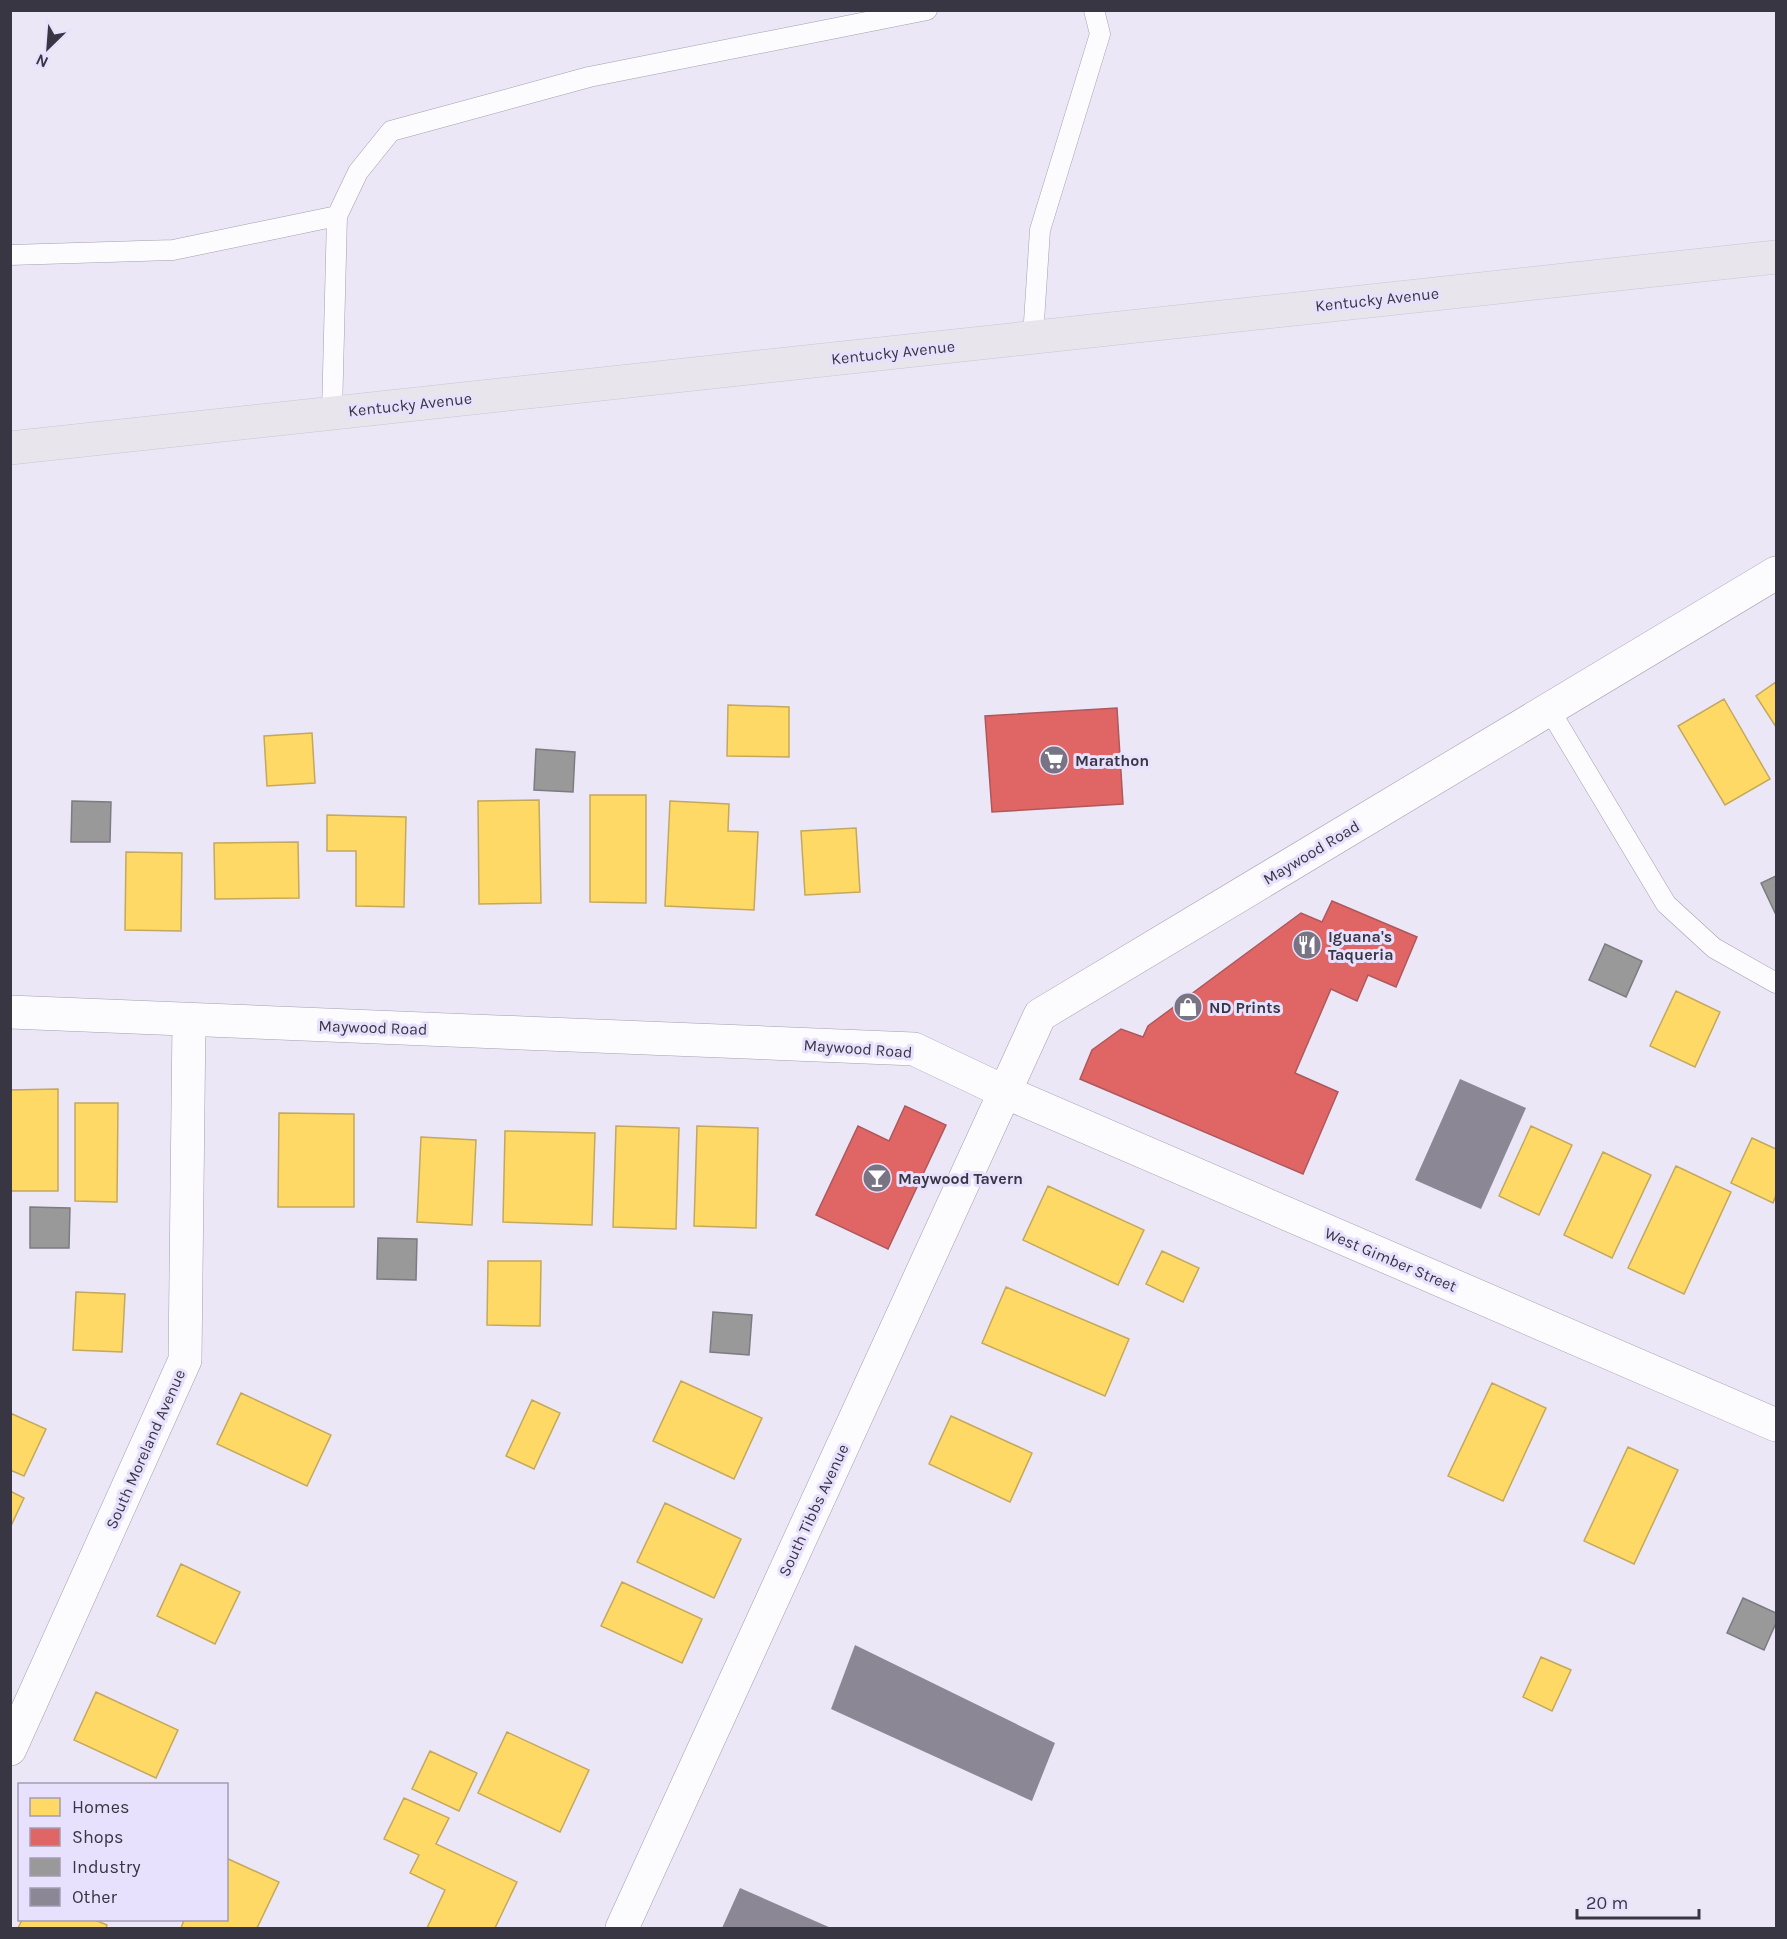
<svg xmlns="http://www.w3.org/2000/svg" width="1787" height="1939" viewBox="0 0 1787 1939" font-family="Karla,sans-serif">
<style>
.homes{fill:#ffd966;stroke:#c4a85c;stroke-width:1.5}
.shops{fill:#e06666;stroke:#ae585c;stroke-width:1.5}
.industry{fill:#999;stroke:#7c7b80;stroke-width:1.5}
.building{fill:#8b8794}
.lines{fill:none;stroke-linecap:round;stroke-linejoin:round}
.lane-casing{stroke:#a39fac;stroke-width:21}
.street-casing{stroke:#a39fac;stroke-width:34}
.secondary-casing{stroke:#a39fac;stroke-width:34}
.primary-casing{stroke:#c9c6cf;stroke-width:34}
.lane{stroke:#fcfbfe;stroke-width:20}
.street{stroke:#fcfbfe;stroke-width:33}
.secondary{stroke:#fcfbfe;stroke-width:33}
.primary{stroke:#e8e5ed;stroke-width:33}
.labels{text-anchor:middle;stroke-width:6;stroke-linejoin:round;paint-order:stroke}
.street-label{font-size:16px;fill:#393644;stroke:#e8e1fd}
.poi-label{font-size:16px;font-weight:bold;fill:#393644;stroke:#e8e1fd;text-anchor:start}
</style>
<rect width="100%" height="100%" fill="#ece7f7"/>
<path class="homes" d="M1776,682V727L1756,696Z
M1724,699L1770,779L1725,805L1678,726Z
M728,705L789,707V757L727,756Z
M312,733L315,783L267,786L264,736Z
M590,795H646V903L590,902Z
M539,800L541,903L479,904L478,801Z
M670,801L729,804L728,831L758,832L754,910L665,906Z
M327,815L406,817L404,907L356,906V851H327Z
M856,828L860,892L805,895L801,831Z
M298,842L299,898L215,899L214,843Z
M126,852L182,853L181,931L125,930Z
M1676,991L1720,1012L1695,1067L1650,1046Z
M58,1089V1191H10V1090Z
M75,1103H118L117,1202L75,1201Z
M279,1113L354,1114V1207H278Z
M616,1126L679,1128L676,1229L613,1227Z
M697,1126L758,1128L756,1228L694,1226Z
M1531,1126L1572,1145L1539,1215L1499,1196Z
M505,1131L595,1133L592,1225L503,1222Z
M421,1137L476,1140L472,1225L417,1222Z
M1752,1138L1776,1149V1195L1773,1203L1731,1183Z
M1603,1152L1651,1175L1612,1258L1564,1235Z
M1676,1166L1731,1192L1684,1294L1628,1268Z
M1048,1186L1144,1230L1118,1285L1023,1240Z
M1162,1251L1199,1268L1183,1302L1146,1284Z
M488,1261H541L540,1326L487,1325Z
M1006,1287L1129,1339L1105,1396L982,1343Z
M76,1292L125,1294L122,1352L73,1350Z
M681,1381L762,1418L734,1479L653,1441Z
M1492,1383L1546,1408L1503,1501L1448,1476Z
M241,1393L331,1435L307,1486L217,1444Z
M532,1400L560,1413L534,1469L506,1456Z
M10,1413L46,1429L24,1476L10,1470Z
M951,1416L1032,1453L1010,1502L929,1464Z
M1628,1447L1678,1470L1634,1564L1584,1541Z
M10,1491L24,1498L10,1528Z
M665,1503L741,1539L714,1598L637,1562Z
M181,1564L240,1592L215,1644L157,1616Z
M622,1582L702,1619L682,1663L601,1626Z
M1541,1657L1571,1670L1552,1711L1523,1697Z
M96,1692L178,1730L156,1778L74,1740Z
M507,1732L589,1770L560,1832L478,1793Z
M430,1751L477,1773L459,1811L412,1789Z
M404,1798L449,1818L436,1844L517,1882L495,1928H427L445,1890L410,1873L419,1855L384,1839Z
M226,1858L279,1882L257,1928H181L184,1920H226Z
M22,1920H95L107,1925L106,1928H18Z"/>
<path class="shops" d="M1117,708L1123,804L992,812L985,716Z
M1332,901L1417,937L1396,987L1368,975L1357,1001L1331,989L1295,1073L1338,1092L1303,1174L1080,1079L1092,1050L1121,1029L1143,1037L1148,1026L1301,913L1322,922Z
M905,1106L946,1125L888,1249L816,1215L858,1126L889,1141Z"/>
<path class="industry" d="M536,749L575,752L573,792L534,790Z
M72,801L111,802L110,842H71Z
M1776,876V915L1761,883Z
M1605,944L1642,961L1626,997L1589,980Z
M30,1207L70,1208L69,1248H30Z
M378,1238L417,1239L416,1280L377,1279Z
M713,1312L752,1315L749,1355L710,1352Z
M1743,1598L1776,1613V1623L1764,1650L1727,1633Z"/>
<path class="building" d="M1460,1079L1526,1108L1481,1209L1415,1180Z
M855,1645L1055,1743L1032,1801L831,1709Z
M740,1888L831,1928H722Z"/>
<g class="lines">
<g class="lane-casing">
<path id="lane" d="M10,255L173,250L337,216
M1033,337L1040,230L1100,34L1094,10
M332,413L337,216L358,172L391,131L589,77L927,10
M1549,709L1666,904L1714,948L1776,983"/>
</g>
<g class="street-casing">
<path id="street" d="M10,1012L914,1049L1005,1092L1776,1425
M10,1749L185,1360L189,1020"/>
</g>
<g class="secondary-casing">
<path id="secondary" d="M622,1928L1040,1015L1776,573"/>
</g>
<g class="primary-casing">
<path id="primary" d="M10,448L1776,257"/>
</g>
<use href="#lane" class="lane"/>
<use href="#street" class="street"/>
<use href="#secondary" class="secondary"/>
<use href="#primary" class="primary"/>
</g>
<defs>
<g id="supermarket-disc" transform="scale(1.5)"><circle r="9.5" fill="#787483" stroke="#e8e1fd"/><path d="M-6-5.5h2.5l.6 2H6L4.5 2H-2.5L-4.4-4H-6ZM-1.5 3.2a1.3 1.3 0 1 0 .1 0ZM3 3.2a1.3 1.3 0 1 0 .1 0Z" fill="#fff"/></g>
<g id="restaurant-disc" transform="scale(1.5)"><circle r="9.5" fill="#787483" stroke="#e8e1fd"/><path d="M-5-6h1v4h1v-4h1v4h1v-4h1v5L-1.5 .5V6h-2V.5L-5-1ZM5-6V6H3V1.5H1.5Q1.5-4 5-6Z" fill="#fff"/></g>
<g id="shop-disc" transform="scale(1.5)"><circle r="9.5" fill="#787483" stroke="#e8e1fd"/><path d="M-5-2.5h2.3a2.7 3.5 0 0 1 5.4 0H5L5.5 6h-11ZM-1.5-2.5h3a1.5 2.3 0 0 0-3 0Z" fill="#fff"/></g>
<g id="bar-disc" transform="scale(1.5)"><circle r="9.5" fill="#787483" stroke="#e8e1fd"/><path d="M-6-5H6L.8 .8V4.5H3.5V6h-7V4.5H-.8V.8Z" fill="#fff"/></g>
</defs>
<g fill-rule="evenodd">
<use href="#supermarket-disc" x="1054" y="760"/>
<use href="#restaurant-disc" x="1307" y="945"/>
<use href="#shop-disc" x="1188" y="1007"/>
<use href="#bar-disc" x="877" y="1178"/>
</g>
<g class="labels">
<g class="street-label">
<text transform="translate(1377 299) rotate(-6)" y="6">Kentucky Avenue</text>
<text transform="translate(893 352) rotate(-6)" y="6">Kentucky Avenue</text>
<text transform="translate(410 404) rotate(-6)" y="6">Kentucky Avenue</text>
<text transform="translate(1311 852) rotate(-31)" y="6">Maywood Road</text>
<text transform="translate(373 1027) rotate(2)" y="6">Maywood Road</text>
<text transform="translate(858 1048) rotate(4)" y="6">Maywood Road</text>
<text transform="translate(1391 1259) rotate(23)" y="6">West Gimber Street</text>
<text transform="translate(145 1449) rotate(-66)" y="6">South Moreland Avenue</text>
<text transform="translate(813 1510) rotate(-65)" y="6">South Tibbs Avenue</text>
</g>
<g class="poi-label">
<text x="1075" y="766">Marathon</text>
<text x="1328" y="942">Iguana's<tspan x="1328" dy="18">Taqueria</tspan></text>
<text x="1209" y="1013">ND Prints</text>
<text x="898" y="1184">Maywood Tavern</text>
</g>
</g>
<rect width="1787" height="1939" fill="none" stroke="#393644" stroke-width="24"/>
<rect x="18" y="1783" width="210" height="138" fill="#e8e1fd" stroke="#a29db3" stroke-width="1.5"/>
<rect x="30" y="1798" width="30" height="18" fill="#ffd966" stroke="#a29db3" stroke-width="1.5"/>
<text x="72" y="1813" font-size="18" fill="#393644">Homes</text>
<rect x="30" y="1828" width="30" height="18" fill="#e06666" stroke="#a29db3" stroke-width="1.5"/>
<text x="72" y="1843" font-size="18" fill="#393644">Shops</text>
<rect x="30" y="1858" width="30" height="18" fill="#999999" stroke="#a29db3" stroke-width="1.5"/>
<text x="72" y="1873" font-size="18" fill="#393644">Industry</text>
<rect x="30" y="1888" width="30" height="18" fill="#8b8794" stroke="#a29db3" stroke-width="1.5"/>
<text x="72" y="1903" font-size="18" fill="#393644">Other</text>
<g transform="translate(48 48) rotate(205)" stroke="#e8e1fd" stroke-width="4.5" paint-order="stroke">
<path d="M0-4.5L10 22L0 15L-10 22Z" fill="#393644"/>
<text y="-9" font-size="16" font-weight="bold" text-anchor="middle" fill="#393644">N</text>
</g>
<path d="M1577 1909v9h122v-9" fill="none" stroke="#393644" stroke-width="3"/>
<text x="1586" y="1909" font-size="18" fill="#393644" stroke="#e8e1fd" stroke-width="4.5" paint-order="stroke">20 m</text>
</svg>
